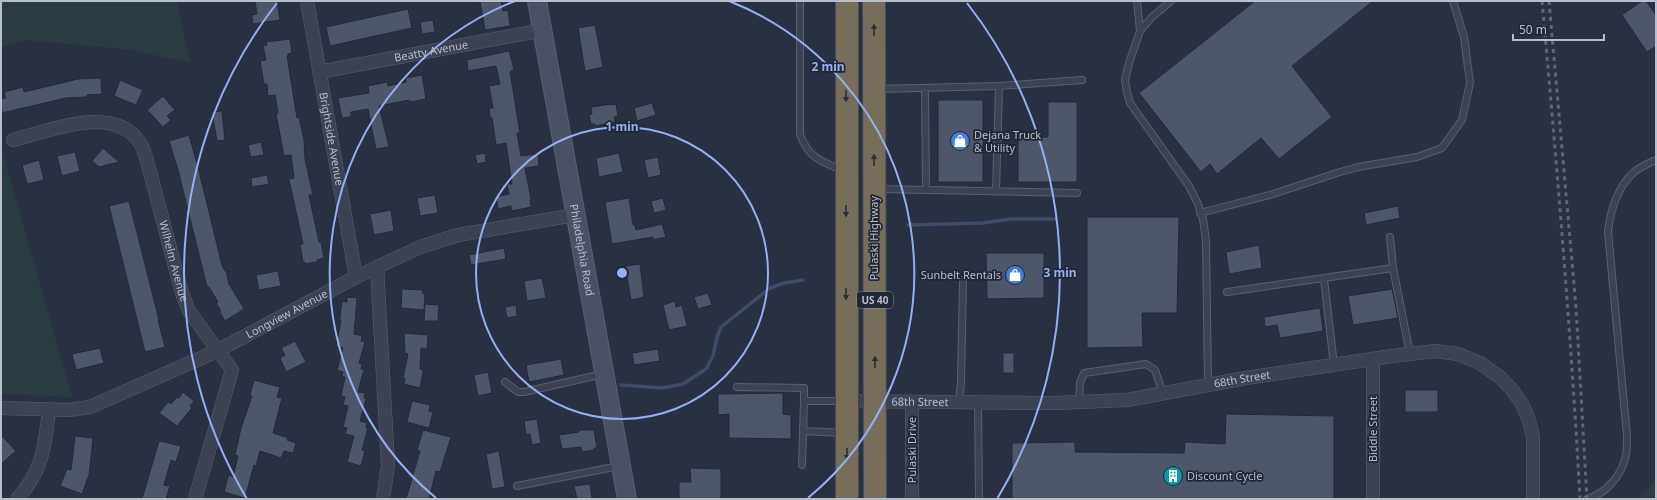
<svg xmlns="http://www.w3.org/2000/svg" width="1657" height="500" viewBox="0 0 1657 500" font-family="'Noto Sans',sans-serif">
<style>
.green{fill:#2a3c42}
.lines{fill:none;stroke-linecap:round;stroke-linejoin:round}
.stream{stroke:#3f4c69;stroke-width:3.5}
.building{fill:#4e566a;stroke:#232938}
.lane-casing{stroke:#5a606e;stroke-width:8}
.street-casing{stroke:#5a606e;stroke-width:14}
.secondary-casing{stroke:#5a606e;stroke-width:20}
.highway-casing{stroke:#474d5b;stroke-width:24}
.lane{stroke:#3c4251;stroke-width:6}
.street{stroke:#3c4251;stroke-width:13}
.secondary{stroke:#4a5164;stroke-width:18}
.highway{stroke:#766e59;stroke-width:22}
.rail{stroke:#5e6677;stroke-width:3;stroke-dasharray:4 4;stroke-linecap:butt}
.oneway{fill:#2a2e3a}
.ring{fill:none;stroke:#96aff3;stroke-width:2}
.labels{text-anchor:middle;stroke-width:3.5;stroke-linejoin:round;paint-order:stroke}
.shield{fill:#212736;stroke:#8b919e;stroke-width:1}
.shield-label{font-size:10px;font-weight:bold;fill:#b9becb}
.street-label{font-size:11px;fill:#b9becb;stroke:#212736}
.poi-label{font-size:11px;fill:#b9becb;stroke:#212736;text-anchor:start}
.centre{fill:#96aff3;stroke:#212736;stroke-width:2}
.ring-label{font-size:12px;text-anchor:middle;font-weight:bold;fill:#96aff3;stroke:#212736;stroke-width:3.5;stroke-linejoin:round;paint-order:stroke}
</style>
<rect width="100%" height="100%" fill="#283041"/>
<path class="green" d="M1,1H177L190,63L132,50L24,40L1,47Z
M1,146L72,397L1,394Z
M1656,481V499H1638Z"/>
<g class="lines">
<path class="stream" d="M908,225L983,223L1010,219H1055
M621,385L662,388L683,384L706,369L713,356L717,337L721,327L770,288L784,283L803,280"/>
</g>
<path class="building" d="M255,1H277L280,20L253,24L252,15L257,14Z
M480,1H501L503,11L508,10L510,26L485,30Z
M1255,1H1373L1292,66L1332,117L1279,159L1261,138L1217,174L1210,164L1201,172L1139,93Z
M1642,1H1646L1656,15V46L1647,52L1622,15Z
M408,9L412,28L330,46L326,27Z
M433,20L435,32L422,34L420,22Z
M595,25L603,67L585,71L578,28Z
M290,39L292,53L288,54V56H287L297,118L299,117L304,140L305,159L313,195H309L319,242H321L324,258L317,260V262L305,264V262H303L300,245L303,244L289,179L294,178L291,155L284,156L276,114L278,113L275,95L268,96L267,84H264L260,61L266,60L263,46L267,45L266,42Z
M509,51L514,69L510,72L520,133H517L521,156L538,154L539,166L525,168L531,199L530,200L531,207L512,211L511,206L498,209L496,197L509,194L507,184H512L506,143L496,145L492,118H490L489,108H493L489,86L500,84L496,66L468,71L467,60Z
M422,75L426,99L410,102L409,100L379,106L389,147L376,149L368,109L351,112V117L342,118L338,98L369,93L368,86L387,82L388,86L406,82V78Z
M101,78L102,94L87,95V97L66,98L2,113L1,99L6,98L4,92L23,87L24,92L78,79Z
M120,80L143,90L136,105L114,96Z
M163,96L175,110L167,116L171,120L163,127L147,110Z
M938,100H983V182H938Z
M1048,102H1077V182H1018V137H1048Z
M652,103L656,115L637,121L634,108Z
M612,104V105L616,104L618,116L614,117L615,122L595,126V124H591L589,115L592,114L591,107Z
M222,111L225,140L217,141L212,112Z
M189,135L199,171L222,265L225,271H226L229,284L244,309L225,321L219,311H221L216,303L218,302L209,287H207L178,170L169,141Z
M261,142L264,155L251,157L248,145Z
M103,148L119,162L99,167L92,161Z
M75,152L80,171L62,176L57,156Z
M485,153L486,162L477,164L475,155Z
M619,153L623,172L599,177L596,158Z
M658,157L661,175L648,178L644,160Z
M39,160L44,180L27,184L22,165Z
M267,175L269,184L252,187L251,178Z
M435,195L438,213L420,216L417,198Z
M629,198L633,225H635L636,230L662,224L666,237L653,240V237L612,244L605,202Z
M663,198L666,210L654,213L651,201Z
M129,201L159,320H158L165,347L145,352L109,206Z
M1398,206L1400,218L1366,225L1364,213Z
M391,210L394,231L374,235L370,214Z
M1087,217H1179L1177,313H1142L1143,347L1087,348Z
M1259,245L1262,268L1229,274L1226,252Z
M504,248L506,259L471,265L469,255Z
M986,253H1044V298L987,299Z
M640,264L644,297L631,300L625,266Z
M278,271L281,286L259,290L256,275Z
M542,278L546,298L527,301L524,281Z
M402,289L423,290L422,293L425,294L424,310L401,308Z
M1392,289L1398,318L1353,325L1348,296Z
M708,293L712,305L698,309L694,297Z
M347,297L357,298L354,334L362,336L361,341L365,342L359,363L362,364L361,369H364L358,392L365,393L364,398L366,399L360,421L367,423L366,428H368L362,450L365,451L361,466L347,462L354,436L345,434L347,428L343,427L348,406L343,405L345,397L341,396L345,377L342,376L343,372L337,370L343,348L336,346L341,321H340V317L342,301L347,302Z
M675,301L676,307L682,305L687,326L669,330L663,305Z
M425,304L439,305L438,321H424Z
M516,305L517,316L507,318L505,307Z
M1320,308L1323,331L1280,338L1277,325L1265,327L1264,317Z
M404,333L428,335L427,349L421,348L420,369L423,370V372L420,388L404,384L405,378H403L408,354L405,353Z
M295,341L306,362L286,372L280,358L285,355L281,348Z
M100,348L104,363L76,370L72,354Z
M658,349L660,361L634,365L632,353Z
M1003,353H1014V373H1003Z
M561,359L564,375L529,382L526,365Z
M488,372L492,393L478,396L474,375Z
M254,380L280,387L277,397L282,398L273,433L288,438L287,440L296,443L293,453L284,451L281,458L260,451L256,466L254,465L245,498L224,492L228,477L229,475L233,477L238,456L235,455L241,428L252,396L250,395Z
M1405,390H1438V412H1405Z
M183,392L194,401L190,406L192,408L177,426L159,413L168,402L171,404L177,397L179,398Z
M783,393V414L791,415V439L729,438V414L718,415V394Z
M412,401L430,405L429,411L433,412L429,428L407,422Z
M1226,414L1334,416V499H1012V443L1075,442V452L1184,453L1185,442L1225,444Z
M537,419L541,443L532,445L530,434L526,435L524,421Z
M423,430L451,437L440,472L436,471L429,499H406L420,451L417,450Z
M579,430H594L597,448H594V450L582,452L581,447L562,449L559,435L579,432Z
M1,435L16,451L1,464Z
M75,436L93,438L89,475L82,494L60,486L67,469L71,470Z
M159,441L181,446L176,462L171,460L164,485L170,486L166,499H142Z
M499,451L505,487L492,489L486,454Z
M690,468L721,469V499H679V482H691Z
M590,484L592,499H577L574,486Z"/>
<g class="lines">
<g class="lane-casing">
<path id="lane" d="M800,1V134C809,159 820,160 843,171
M1137,1L1140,31L1152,17L1171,1
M1140,31L1129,63L1125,80L1127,92L1130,103L1189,186L1198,204L1203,219L1206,241L1208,386
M925,88L926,190
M878,89L999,86L1082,80
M878,189L1077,193
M996,192L999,86
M1200,213L1273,194L1340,172L1358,167L1417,157L1442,148L1462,120L1470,83L1464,37L1453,1
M1390,237L1393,268L1410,354
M1324,279L1334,365
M1227,292L1393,268
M505,382L518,392H524L603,374
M737,387L804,388V401H843
M959,402L961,381L963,280
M978,402L979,499
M1079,403L1080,383L1084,373L1146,364L1155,370L1163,394
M803,431L844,433
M802,465L804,401
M517,486L619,466
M1587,499C1607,493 1622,475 1626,455C1627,449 1627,442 1627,436L1608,232C1610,211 1618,186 1634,172C1640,167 1649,163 1656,160"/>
</g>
<g class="street-casing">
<g id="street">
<path id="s1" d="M307,1L356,277"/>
<path id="s2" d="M319,72L543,30"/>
<path id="s3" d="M13,140C49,131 114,103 140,143C143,147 144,153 146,157L182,293L189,311L232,370L195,499"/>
<path d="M377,267L388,465L383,499"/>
<path id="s4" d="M846,401L1055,403L1127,400L1246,378L1392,356L1435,351L1458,354L1480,363L1501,378L1513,391L1522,404L1529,420L1533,437V499"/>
<path d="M912,402V499"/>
<path id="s5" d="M1,408L69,410L90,407L217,351L356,277L420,247L458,235L575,215"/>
<path d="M17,499C43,471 45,445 49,410"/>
<path d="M1373,499V359"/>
</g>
</g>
<g class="secondary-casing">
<g id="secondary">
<path id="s6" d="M537,1L627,499"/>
</g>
</g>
<g class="highway-casing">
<path id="highway" d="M874,1L875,499
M847,499V1"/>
</g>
<use href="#lane" class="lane"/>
<use href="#street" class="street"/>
<use href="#secondary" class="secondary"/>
<use href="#highway" class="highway"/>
<path class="rail" d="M1542,1C1557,167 1571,333 1580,499
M1549,1L1576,307L1587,499"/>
</g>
<defs><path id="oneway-solid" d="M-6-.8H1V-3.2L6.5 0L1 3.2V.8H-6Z"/></defs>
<g class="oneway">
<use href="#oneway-solid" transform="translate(874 30) rotate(-90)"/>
<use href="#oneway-solid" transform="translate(846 96) rotate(90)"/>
<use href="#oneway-solid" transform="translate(874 160) rotate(-90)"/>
<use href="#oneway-solid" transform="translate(846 211) rotate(90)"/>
<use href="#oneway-solid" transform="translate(846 294) rotate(90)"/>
<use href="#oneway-solid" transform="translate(875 362) rotate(-90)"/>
<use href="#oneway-solid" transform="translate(847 454) rotate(90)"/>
</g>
<g class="ring">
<circle cx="622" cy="273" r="146"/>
<path d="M436 498A292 292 0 0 1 515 1M729 1A292 292 0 0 1 808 498"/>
<path d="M247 499A438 438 0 0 1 277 3M967 3A438 438 0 0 1 997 499"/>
</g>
<defs>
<g id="shop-disc" transform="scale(1)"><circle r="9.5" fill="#3f7fe0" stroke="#212736"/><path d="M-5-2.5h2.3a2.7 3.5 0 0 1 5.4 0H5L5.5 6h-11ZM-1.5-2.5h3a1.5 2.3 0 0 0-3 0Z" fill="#fff"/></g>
<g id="building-disc" transform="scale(1)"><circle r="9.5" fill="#0f9aa8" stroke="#212736"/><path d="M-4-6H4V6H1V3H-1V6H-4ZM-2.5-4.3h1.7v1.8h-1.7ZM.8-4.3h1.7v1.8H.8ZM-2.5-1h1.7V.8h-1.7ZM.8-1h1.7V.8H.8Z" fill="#fff"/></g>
</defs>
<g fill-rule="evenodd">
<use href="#shop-disc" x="960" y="141"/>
<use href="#shop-disc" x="1015" y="275"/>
<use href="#building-disc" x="1173" y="476"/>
</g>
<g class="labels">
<rect class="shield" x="857" y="292" width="36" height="16" rx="3"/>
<g class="shield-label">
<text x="875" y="304">US 40</text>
</g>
<g class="street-label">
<text dy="4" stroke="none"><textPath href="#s2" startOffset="114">Beatty Avenue</textPath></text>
<text dy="4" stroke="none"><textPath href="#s1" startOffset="140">Brightside Avenue</textPath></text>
<text transform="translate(874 238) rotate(-90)" y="4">Pulaski Highway</text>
<text dy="4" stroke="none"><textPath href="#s6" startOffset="253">Philadelphia Road</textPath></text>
<text dy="4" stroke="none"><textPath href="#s3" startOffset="259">Wilhelm Avenue</textPath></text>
<text dy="4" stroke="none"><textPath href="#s5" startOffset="307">Longview Avenue</textPath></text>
<text dy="4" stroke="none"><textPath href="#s4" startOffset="398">68th Street</textPath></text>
<text dy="4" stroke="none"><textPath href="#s4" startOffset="74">68th Street</textPath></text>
<text transform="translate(1373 429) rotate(-90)" y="4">Biddle Street</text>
<text transform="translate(912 450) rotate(-90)" y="4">Pulaski Drive</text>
</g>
<g class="poi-label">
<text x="974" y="139">Dejana Truck<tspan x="974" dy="13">&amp; Utility</tspan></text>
<text x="1001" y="279" text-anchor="end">Sunbelt Rentals</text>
<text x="1187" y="480">Discount Cycle</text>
</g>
</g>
<circle cx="622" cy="273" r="6" class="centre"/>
<g class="ring-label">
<text x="828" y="71">2 min</text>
<text x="622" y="131">1 min</text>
<text x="1060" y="277">3 min</text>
</g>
<rect width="1657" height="500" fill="none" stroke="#b9becb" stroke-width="4"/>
<path d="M1513 34v6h91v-6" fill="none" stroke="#b9becb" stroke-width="2"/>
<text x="1519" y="34" font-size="12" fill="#b9becb" stroke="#212736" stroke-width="3" paint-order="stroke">50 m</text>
</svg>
